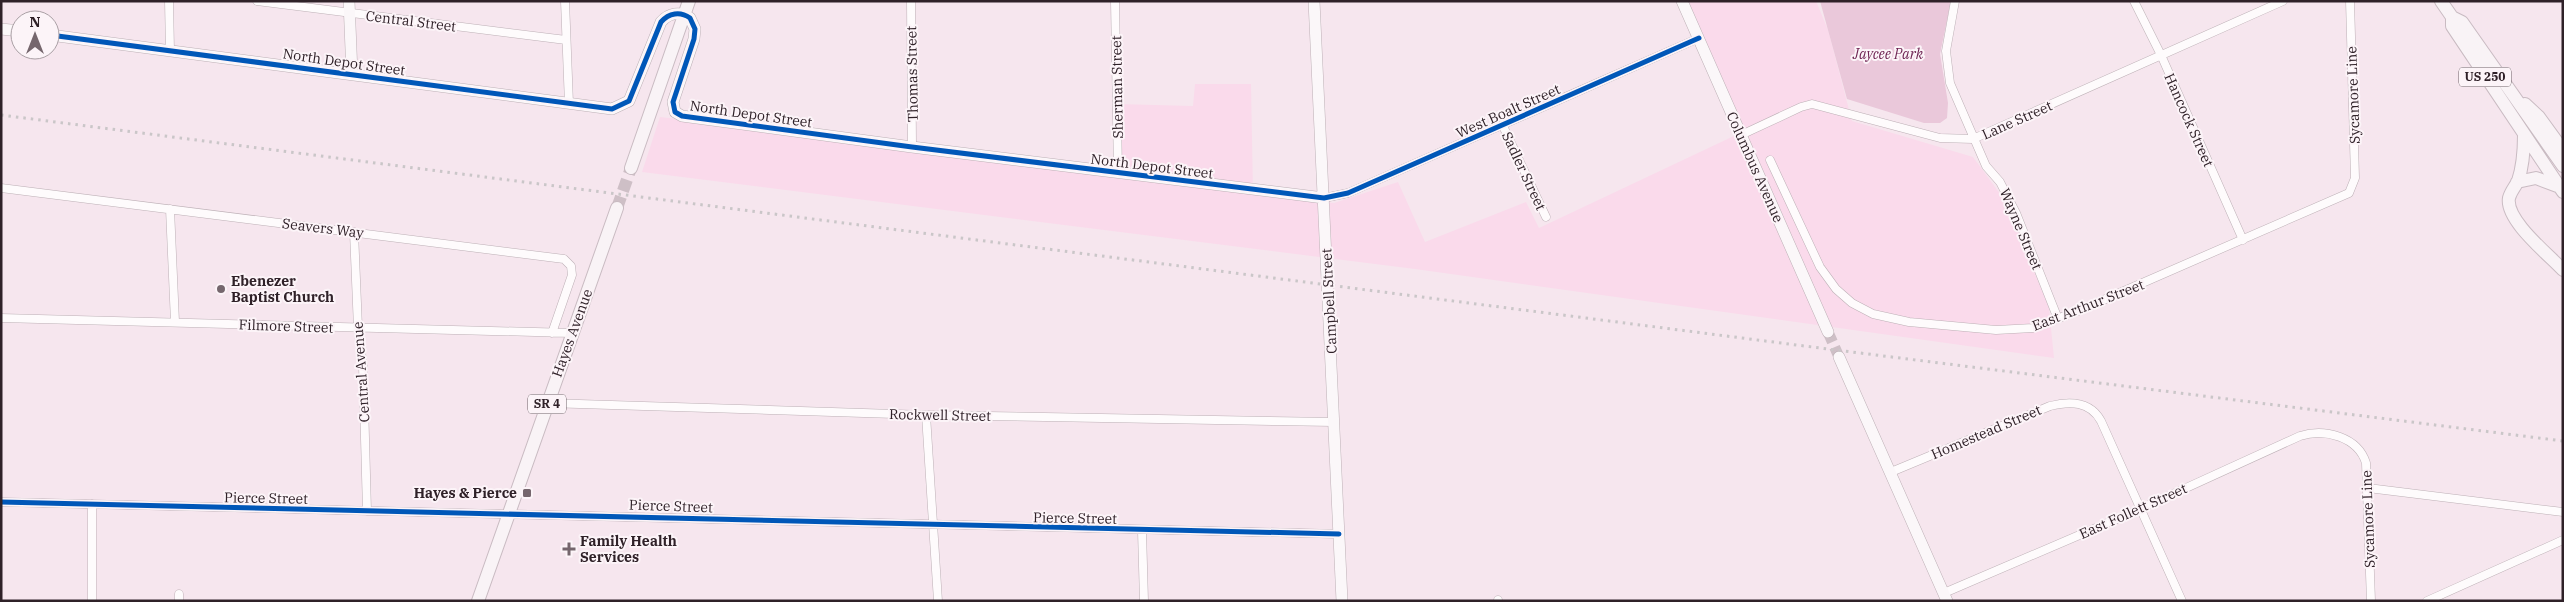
<svg xmlns="http://www.w3.org/2000/svg" width="2564" height="602" viewBox="0 0 2564 602" font-family="'IBM Plex Serif',serif">
<style>
.built{fill:#fadaeb}
.green{fill:#eac8da}
.lines{fill:none;stroke-linecap:round;stroke-linejoin:round}
.secondary-tunnel{stroke:#cebfc6;stroke-width:11;stroke-dasharray:11 5.5;stroke-linecap:butt}
.primary-tunnel{stroke:#cebfc6;stroke-width:12;stroke-dasharray:12 6;stroke-linecap:butt}
.street-casing{stroke:#bdb0b6;stroke-width:9}
.secondary-casing{stroke:#bdb0b6;stroke-width:12}
.primary-casing{stroke:#c9bbc2;stroke-width:14}
.street{stroke:#fefbfc;stroke-width:8}
.secondary{stroke:#fbf7f9;stroke-width:11}
.primary{stroke:#f9f3f6;stroke-width:12}
.rail{stroke:#cac6c8;stroke-width:3;stroke-dasharray:2.5 5;stroke-linecap:butt}
.cycleway-casing{stroke:#fcf4f8;stroke-width:8}
.cycleway{stroke:#0057b8;stroke-width:5}
.poi-dot{fill:#75666d;stroke:#fcf4f8;stroke-width:2}
.labels{text-anchor:middle;stroke-width:4;stroke-linejoin:round;paint-order:stroke}
.shield{fill:#fcf4f8;stroke:#6c6066;stroke-width:1}
.shield-label{font-size:12px;font-weight:bold;fill:#2f2128}
.street-label{font-size:14px;fill:#2f2128;stroke:#fcf4f8}
.park-label{font-size:14px;font-style:italic;fill:#6f2554;stroke:#fcf4f8}
.poi-label{font-size:14px;font-weight:bold;fill:#2f2128;stroke:#fcf4f8;text-anchor:start}
</style>
<rect width="100%" height="100%" fill="#f6e6ee"/>
<path class="built" d="M1680,1H1816L1828,30L1852,121L1973,157L2006,202L2049,308L2054,358L1415,269L642,172L660,117L1117,168V104L1193,106L1195,84H1251L1253,193L1334,203L1398,182L1425,242L1526,202L1539,228L1736,135Z"/>
<path class="green" d="M1820,1H1951L1940,54L1948,103L1947,118L1940,123H1924L1847,99Z"/>
<g class="lines">
<path class="secondary-tunnel" d="M1828,332L1839,357"/>
<path class="primary-tunnel" d="M617,208L631,168"/>
<g class="street-casing">
<path id="street" d="M169,1L170,51
M257,1L566,40
M565,1L569,104
M911,1L912,147
M1115,1L1118,173
M1955,1L1946,51L1950,83L1986,166L2000,182L2016,213L2058,319
M2134,1L2161,55L2243,240
M1503,126L1546,217
M1741,135L1801,107L1812,104L1940,138L1973,139L2283,1
M1770,160L1820,267L1836,289L1852,303L1873,314L1909,322L1996,330L2033,328L2078,311L2349,193L2355,178L2350,1
M1,188L564,259L571,266L572,275L552,333
M1324,198L1348,193L1699,38
M170,209L175,322
M354,232L358,328L363,366L367,511
M1,318L571,333
M547,403L926,415L1334,422
M926,415L938,601
M1891,472L2050,406C2070,401 2090,401 2101,421L2182,601
M2368,488L2563,512
M1,502L1339,534
M1142,531L1144,601
M1944,593L2140,509L2300,436C2325,428 2358,437 2366,463L2371,601
M179,594V601
M1498,600V601
M92,601V504
M2427,601L2563,540"/>
</g>
<g class="secondary-casing">
<path id="secondary" d="M349,1L352,74
M1314,1L1342,601
M1682,1L1828,332
M1,29L20,31
M50,35L612,109L629,101L661,22C669,13 680,11 690,18L695,29L694,39L673,102L675,112L682,116L912,147L1324,198
M1839,357L1947,601"/>
</g>
<g class="primary-casing">
<path id="primary" d="M2441,1L2452,17L2462,22L2563,166
M2452,17V26L2563,192
M2525,104L2539,117L2563,150
M2524,135C2524,151 2523,166 2518,181C2515,187 2511,191 2509,198C2505,220 2548,254 2563,270
M631,168L689,1
M2517,182L2536,178L2557,186
M478,601L617,208"/>
</g>
<use href="#street" class="street"/>
<use href="#secondary" class="secondary"/>
<use href="#primary" class="primary"/>
<path class="rail" d="M1,115L1820,348L2563,441"/>
<g class="cycleway-casing">
<path id="cycleway" d="M50,35L612,109L629,101L661,22C669,13 680,11 690,18L695,29L694,39L673,102L675,112L682,116L912,147L1324,198L1348,193L1699,38
M1,502L1339,534"/>
</g>
<use href="#cycleway" class="cycleway"/>
</g>
<g class="poi-dot">
<circle cx="221" cy="289" r="5"/>
<rect x="522" y="488" width="10" height="10" rx="2.5"/>
<path d="M566.5 541.5h5v5h5v5h-5v5h-5v-5h-5v-5h5z"/>
</g>
<g class="labels">
<g class="shield">
<rect x="2459" y="67.5" width="52" height="19" rx="4"/>
<rect x="528" y="394.5" width="38" height="19" rx="4"/>
</g>
<g class="shield-label">
<text x="2485" y="81">US 250</text>
<text x="547" y="408">SR 4</text>
</g>
<g class="street-label">
<text transform="translate(411 21) rotate(7)" y="5">Central Street</text>
<text transform="translate(344 62) rotate(8)" y="5">North Depot Street</text>
<text transform="translate(912 74) rotate(-91)" y="5">Thomas Street</text>
<text transform="translate(1117 87) rotate(-91)" y="5">Sherman Street</text>
<text transform="translate(2353 95) rotate(-92)" y="5">Sycamore Line</text>
<text transform="translate(1508 111) rotate(-24)" y="5">West Boalt Street</text>
<text transform="translate(751 114) rotate(8)" y="5">North Depot Street</text>
<text transform="translate(2017 120) rotate(-24)" y="5">Lane Street</text>
<text transform="translate(2189 120) rotate(66)" y="5">Hancock Street</text>
<text transform="translate(1152 166) rotate(7)" y="5">North Depot Street</text>
<text transform="translate(1755 167) rotate(66)" y="5">Columbus Avenue</text>
<text transform="translate(1524 171) rotate(65)" y="5">Sadler Street</text>
<text transform="translate(323 228) rotate(7)" y="5">Seavers Way</text>
<text transform="translate(2021 229) rotate(67)" y="5">Wayne Street</text>
<text transform="translate(1329 301) rotate(-93)" y="5">Campbell Street</text>
<text transform="translate(2088 305) rotate(-21)" y="5">East Arthur Street</text>
<text transform="translate(286 326) rotate(2)" y="5">Filmore Street</text>
<text transform="translate(572 333) rotate(-70)" y="5">Hayes Avenue</text>
<text transform="translate(361 372) rotate(-94)" y="5">Central Avenue</text>
<text transform="translate(940 415) rotate(1)" y="5">Rockwell Street</text>
<text transform="translate(1986 432) rotate(-23)" y="5">Homestead Street</text>
<text transform="translate(266 498) rotate(1)" y="5">Pierce Street</text>
<text transform="translate(671 506) rotate(2)" y="5">Pierce Street</text>
<text transform="translate(2133 511) rotate(-24)" y="5">East Follett Street</text>
<text transform="translate(1075 518) rotate(1)" y="5">Pierce Street</text>
<text transform="translate(2368 519) rotate(-92)" y="5">Sycamore Line</text>
</g>
<g class="park-label">
<text x="1888" y="59">Jaycee Park</text>
</g>
<g class="poi-label">
<text x="231" y="286">Ebenezer<tspan x="231" dy="16">Baptist Church</tspan></text>
<text x="517" y="498" text-anchor="end">Hayes &amp; Pierce</text>
<text x="580" y="546">Family Health<tspan x="580" dy="16">Services</tspan></text>
</g>
</g>
<rect width="2564" height="602" fill="none" stroke="#2f2128" stroke-width="5"/>
<g transform="translate(35 35)"><circle r="24" fill="#fcf4f8" stroke="#aaa0a5"/>
<path d="M0-4L9 19L0 12L-9 19Z" fill="#75666d"/>
<text y="-8" font-size="14" font-weight="bold" text-anchor="middle" fill="#2f2128">N</text>
</g>
</svg>
